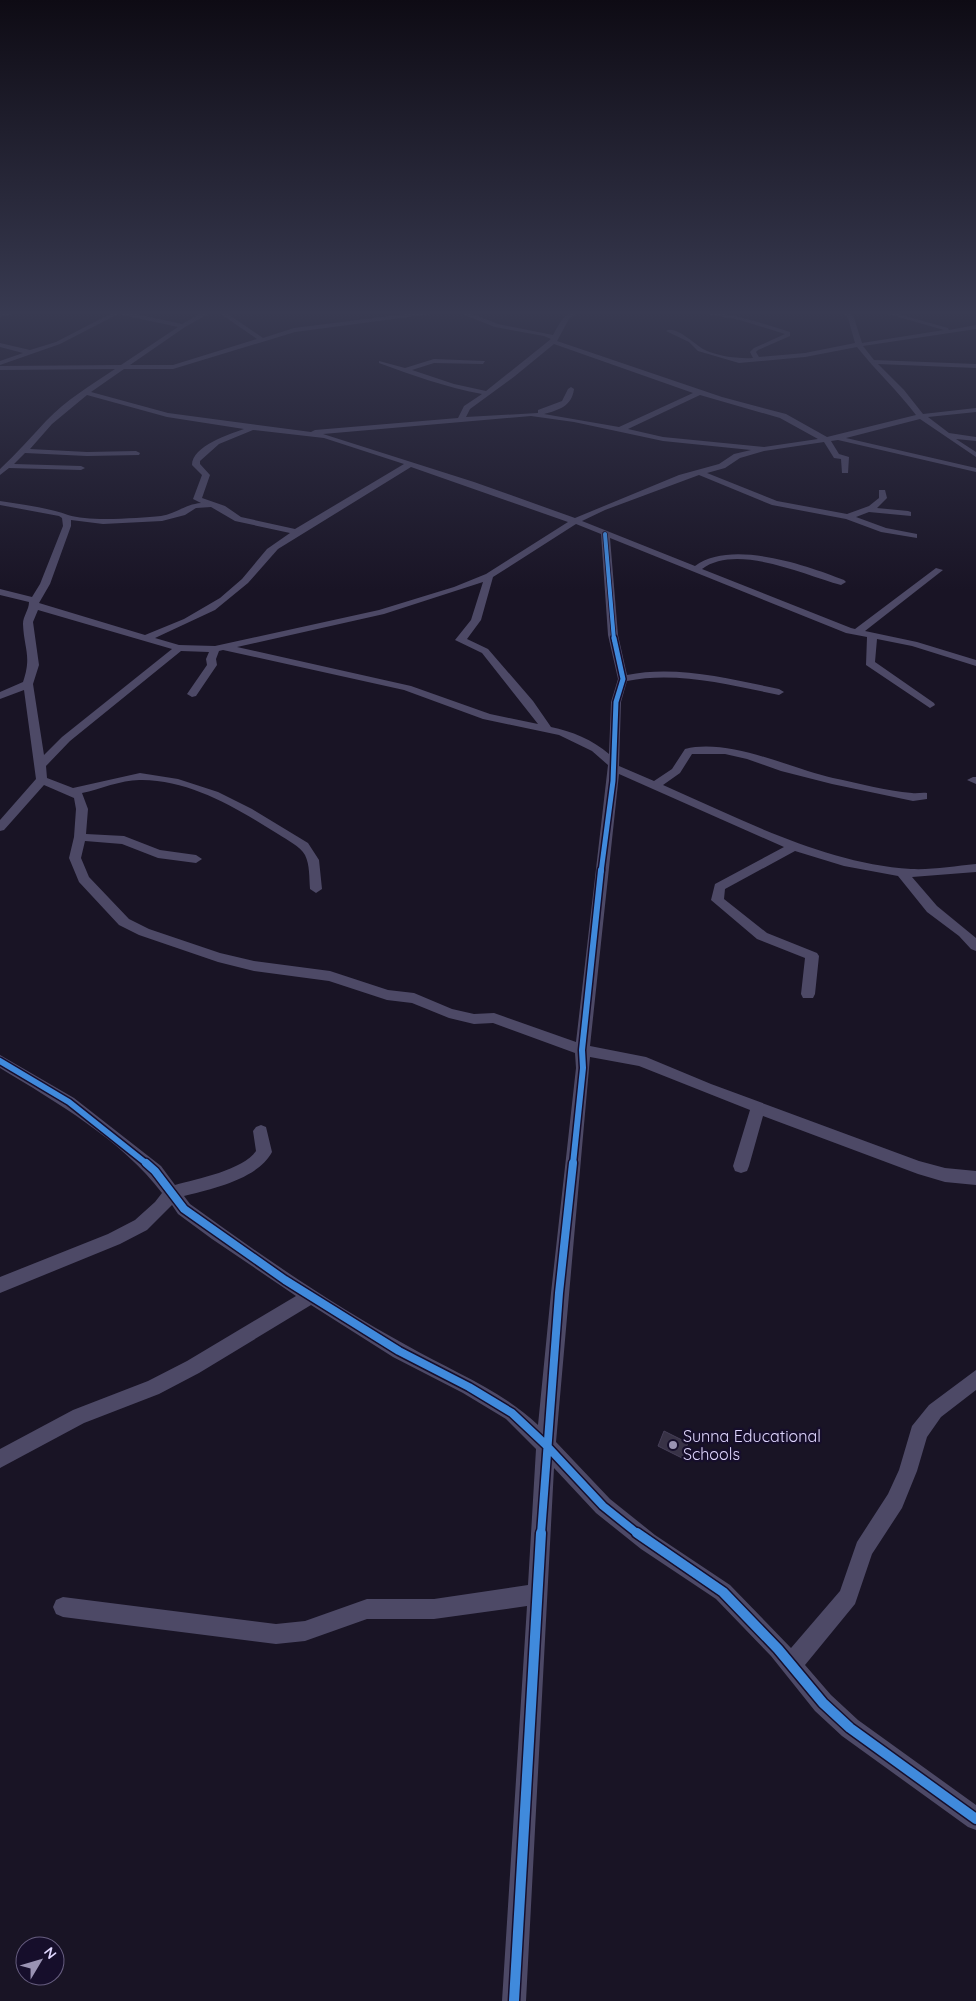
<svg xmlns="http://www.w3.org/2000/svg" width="976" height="2001" viewBox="0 0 976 2001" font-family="Quicksand,sans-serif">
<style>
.building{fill:#383246;stroke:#463f58}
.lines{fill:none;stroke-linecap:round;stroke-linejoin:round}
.street{fill:#4d4966;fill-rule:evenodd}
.cycleway-far4-casing{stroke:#160e2b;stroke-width:5.5}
.cycleway-far3-casing{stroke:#160e2b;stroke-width:8}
.cycleway-far2-casing{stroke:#160e2b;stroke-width:9}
.cycleway-far1-casing{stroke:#160e2b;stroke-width:11}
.cycleway-casing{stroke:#160e2b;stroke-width:13}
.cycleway-far4{stroke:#408adc;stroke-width:4}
.cycleway-far3{stroke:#408adc;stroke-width:5}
.cycleway-far2{stroke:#408adc;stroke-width:6}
.cycleway-far1{stroke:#408adc;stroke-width:8}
.cycleway{stroke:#408adc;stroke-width:10}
.poi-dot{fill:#9a93b3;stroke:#160e2b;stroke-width:2}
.labels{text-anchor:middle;stroke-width:4.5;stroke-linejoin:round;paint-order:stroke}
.near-poi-label{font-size:16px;fill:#e0d7ff;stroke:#160e2b;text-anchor:start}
</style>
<rect width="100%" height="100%" fill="#191425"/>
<path class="building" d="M664,1431L688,1443L682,1458L658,1446Z"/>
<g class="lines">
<path class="street" d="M17,310H32L0,317V313Z
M105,310H117L182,324L207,310H215L185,327L130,365H173L257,339L215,310H222L263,338L294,328L437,310H462L498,324L553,335C560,323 565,310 581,310L569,319L557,341L722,397L786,414L827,437L916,415C898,391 876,371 857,347L805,357L739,363L698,351L689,342L666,331C676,325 694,344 703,349C716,356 738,359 753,358L750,352L754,348L785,334L740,320L685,310C722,310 755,321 790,332V336L758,350L756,352L759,357L805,353L855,343L848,318L841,310H847L854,318L862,343L944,330L874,310H884L948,328L949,330L976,325V329L863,346L874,360L976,364V368L878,364L904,390L923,414L976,408V412L928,417L949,433L976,437V441L956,439L976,452V457L920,419L846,438L976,468V472L838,440L831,441L839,454L849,457L848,473H842L841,459L834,458L824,442L764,451L740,458L725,468L707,473L777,501L847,514L869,506L879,498V490H885L887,498L877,508L908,511L911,512V516L869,512L856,517L886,528L917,534V538L881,532L846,519L772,505L699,475L605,510L582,521L695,566C731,539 806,565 844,580L846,582L841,585C804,575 737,543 702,569L851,628L855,629L936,568L943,570L865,631L917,642L976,660V666L912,646L877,639L875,662L934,703L935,705L930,708L866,665L867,637L846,633L610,538L618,635L627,675C677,665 730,679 779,689L784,692L779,695C730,685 677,671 627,681L621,702L619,766L654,781L672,769L685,749C729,738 790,768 833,778C859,783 886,791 912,793C917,794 922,792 927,793V799L913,801L832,784L781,771L747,759L725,754H692L680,773L663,785C743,820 824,863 911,869C933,870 954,866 976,864V872L912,877L937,906L976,938V951L971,949L959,936L927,912L898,876L844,866L795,851L725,889L724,899L767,933L817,953L819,956L815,994L813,998H803L801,994L805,958L757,939L711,900L715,884L784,847L619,774L590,1046L646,1057L711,1084L919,1161L945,1168L976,1171V1185L945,1182L918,1174L763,1116L749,1166L747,1171L741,1173L735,1171L733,1166L750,1110L639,1066L590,1057L556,1442L610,1499L655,1535L730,1585L791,1648L840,1591L857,1542L888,1494L899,1470L912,1426L929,1405L976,1370V1390L941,1417L927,1437L917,1471L902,1508L872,1554L855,1604L805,1665L831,1695L858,1720L976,1805V1830L968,1827L842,1736L815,1711L771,1656L716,1599L641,1549L596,1513L554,1468L526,2001H502L527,1606L434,1619H367L305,1641L276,1644L63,1617L56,1614L53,1607L56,1600L63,1597L276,1624L305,1621L367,1599H434L528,1585L536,1449L506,1419L463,1393L393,1357L311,1305L199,1373L159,1394L84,1423L0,1468V1449L73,1410L148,1381L187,1361L296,1296L212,1239L178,1214L172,1205L147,1230L120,1244L0,1293V1277L108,1234L135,1220L155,1202L162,1193C122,1140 56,1102 0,1068V1055L74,1098L161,1166L175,1185C197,1179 243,1170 256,1151L253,1131L256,1127L261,1125L266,1127L272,1152C258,1179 211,1189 184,1196L190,1204C259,1254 331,1304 406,1345C451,1371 500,1389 538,1425L551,1293L576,1068L575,1053L493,1023L474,1024L449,1018L412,1003L387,1000L329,981L254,971L218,962L139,935L119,925L79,882L69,858L74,837L76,809L74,798L44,785L4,830L0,831V820L36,779L24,690L0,699V692L23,682C32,656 24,649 23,624C23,616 29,610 29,602L0,595V589L32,597L40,584L63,526L62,518L59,516L0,505V501C23,505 46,507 68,515C89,522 138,518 161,516C175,514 186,504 201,503L193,499L202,475L192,465C192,446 230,434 244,429L167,417L87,395L52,424L30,449L87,452L136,451L140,453L139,455L87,456L25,453L14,464L81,466L85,468L81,470L9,468L0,475V469C16,454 31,437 46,421C66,400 91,385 115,369L0,370V366L121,365L178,327L118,314L60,344L0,365V361L23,353L0,347V343L30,350L56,342L112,313ZM454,311L495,327L544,336L551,339L486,391L454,384L412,370L434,363L483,364L485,361L434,359L405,368L379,361V363C412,375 445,387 482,394L464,406L458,418L315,430L311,432L168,413L91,392L124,369H173L295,332ZM554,344L693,393L619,427L544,414C559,410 572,406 574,389L571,387L568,389L562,401L538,410V413L466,417L470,409L515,376ZM700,395L780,418L818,439L764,447L663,437L628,429ZM531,416L574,422L663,441L751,450L734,454L719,464L679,475L575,518L474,482L323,434ZM253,430L324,438L404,464L295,529L241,517L225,506L202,498L210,475L200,464V461L219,444ZM411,467L568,522L486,574L454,587L379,610L215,646L179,645L155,638L215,610L248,583L278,549ZM211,507L235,521L290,533L267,549L242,579L220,598L184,619L145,635L39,603L50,584L71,526V520L103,524L162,521L185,515L196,508ZM576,524L601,534L608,635L618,679L611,702L609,754C593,740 571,731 551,727L533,701L488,649L467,639L481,620L493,577ZM483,582L471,620L455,640L482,653L538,724L490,714L411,686L237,647L384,614ZM38,610L172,649L62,737L44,755L33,684L39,665L33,622ZM223,650L404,690L483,719L559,735L592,751L608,765L576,1042L494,1013L474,1014L452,1009L414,993L388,990L330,971L254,961L220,953L149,929L129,919L89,877L81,858L85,841L122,844L158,858L196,863L202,859L196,855L160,850L124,836L86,834L88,809L82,793C101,789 123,779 142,780C191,780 238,809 278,834C287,840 300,846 305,855C310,865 309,878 310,889L316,893L322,889L319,860L308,843L252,809L218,792L178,779L140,773L73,788L47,778L46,766L70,741L181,651L209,652L206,659L207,665L187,694L192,697L196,696L217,665L216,659L219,651Z
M973,777H976V784L967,780Z"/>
<g class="cycleway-far4-casing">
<path id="cycleway-far4" d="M605,534L614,640"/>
</g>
<g class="cycleway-far3-casing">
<path id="cycleway-far3" d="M601,872L613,781L616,702L623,679L614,638"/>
</g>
<g class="cycleway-far2-casing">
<path id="cycleway-far2" d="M0,1061L69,1102L147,1164
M573,1164L583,1068L582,1050L601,870"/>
</g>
<g class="cycleway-far1-casing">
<path id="cycleway-far1" d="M146,1163L155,1171L184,1209L285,1280L399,1351L469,1387L512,1413L546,1445L603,1506L638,1534
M541,1534L559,1293L573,1163"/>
</g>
<g class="cycleway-casing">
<path id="cycleway" d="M637,1533L723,1592L778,1649L823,1703L850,1728L976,1819
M514,2001L541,1533"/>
</g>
<use href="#cycleway-far4" class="cycleway-far4"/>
<use href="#cycleway-far3" class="cycleway-far3"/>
<use href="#cycleway-far2" class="cycleway-far2"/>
<use href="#cycleway-far1" class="cycleway-far1"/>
<use href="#cycleway" class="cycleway"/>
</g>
<linearGradient id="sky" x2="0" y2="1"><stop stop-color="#0e0b14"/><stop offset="0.53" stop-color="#383a51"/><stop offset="1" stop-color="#383a51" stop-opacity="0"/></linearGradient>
<rect width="976" height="590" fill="url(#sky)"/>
<circle class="poi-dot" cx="673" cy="1445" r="5"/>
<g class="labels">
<g class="near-poi-label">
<text x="683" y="1442">Sunna Educational<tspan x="683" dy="18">Schools</tspan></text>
</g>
</g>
<g transform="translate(40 1961) rotate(52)"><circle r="24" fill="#160e2b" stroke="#675e80"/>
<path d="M0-4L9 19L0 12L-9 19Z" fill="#9a93b3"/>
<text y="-8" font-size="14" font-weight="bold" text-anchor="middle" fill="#e0d7ff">N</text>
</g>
</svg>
